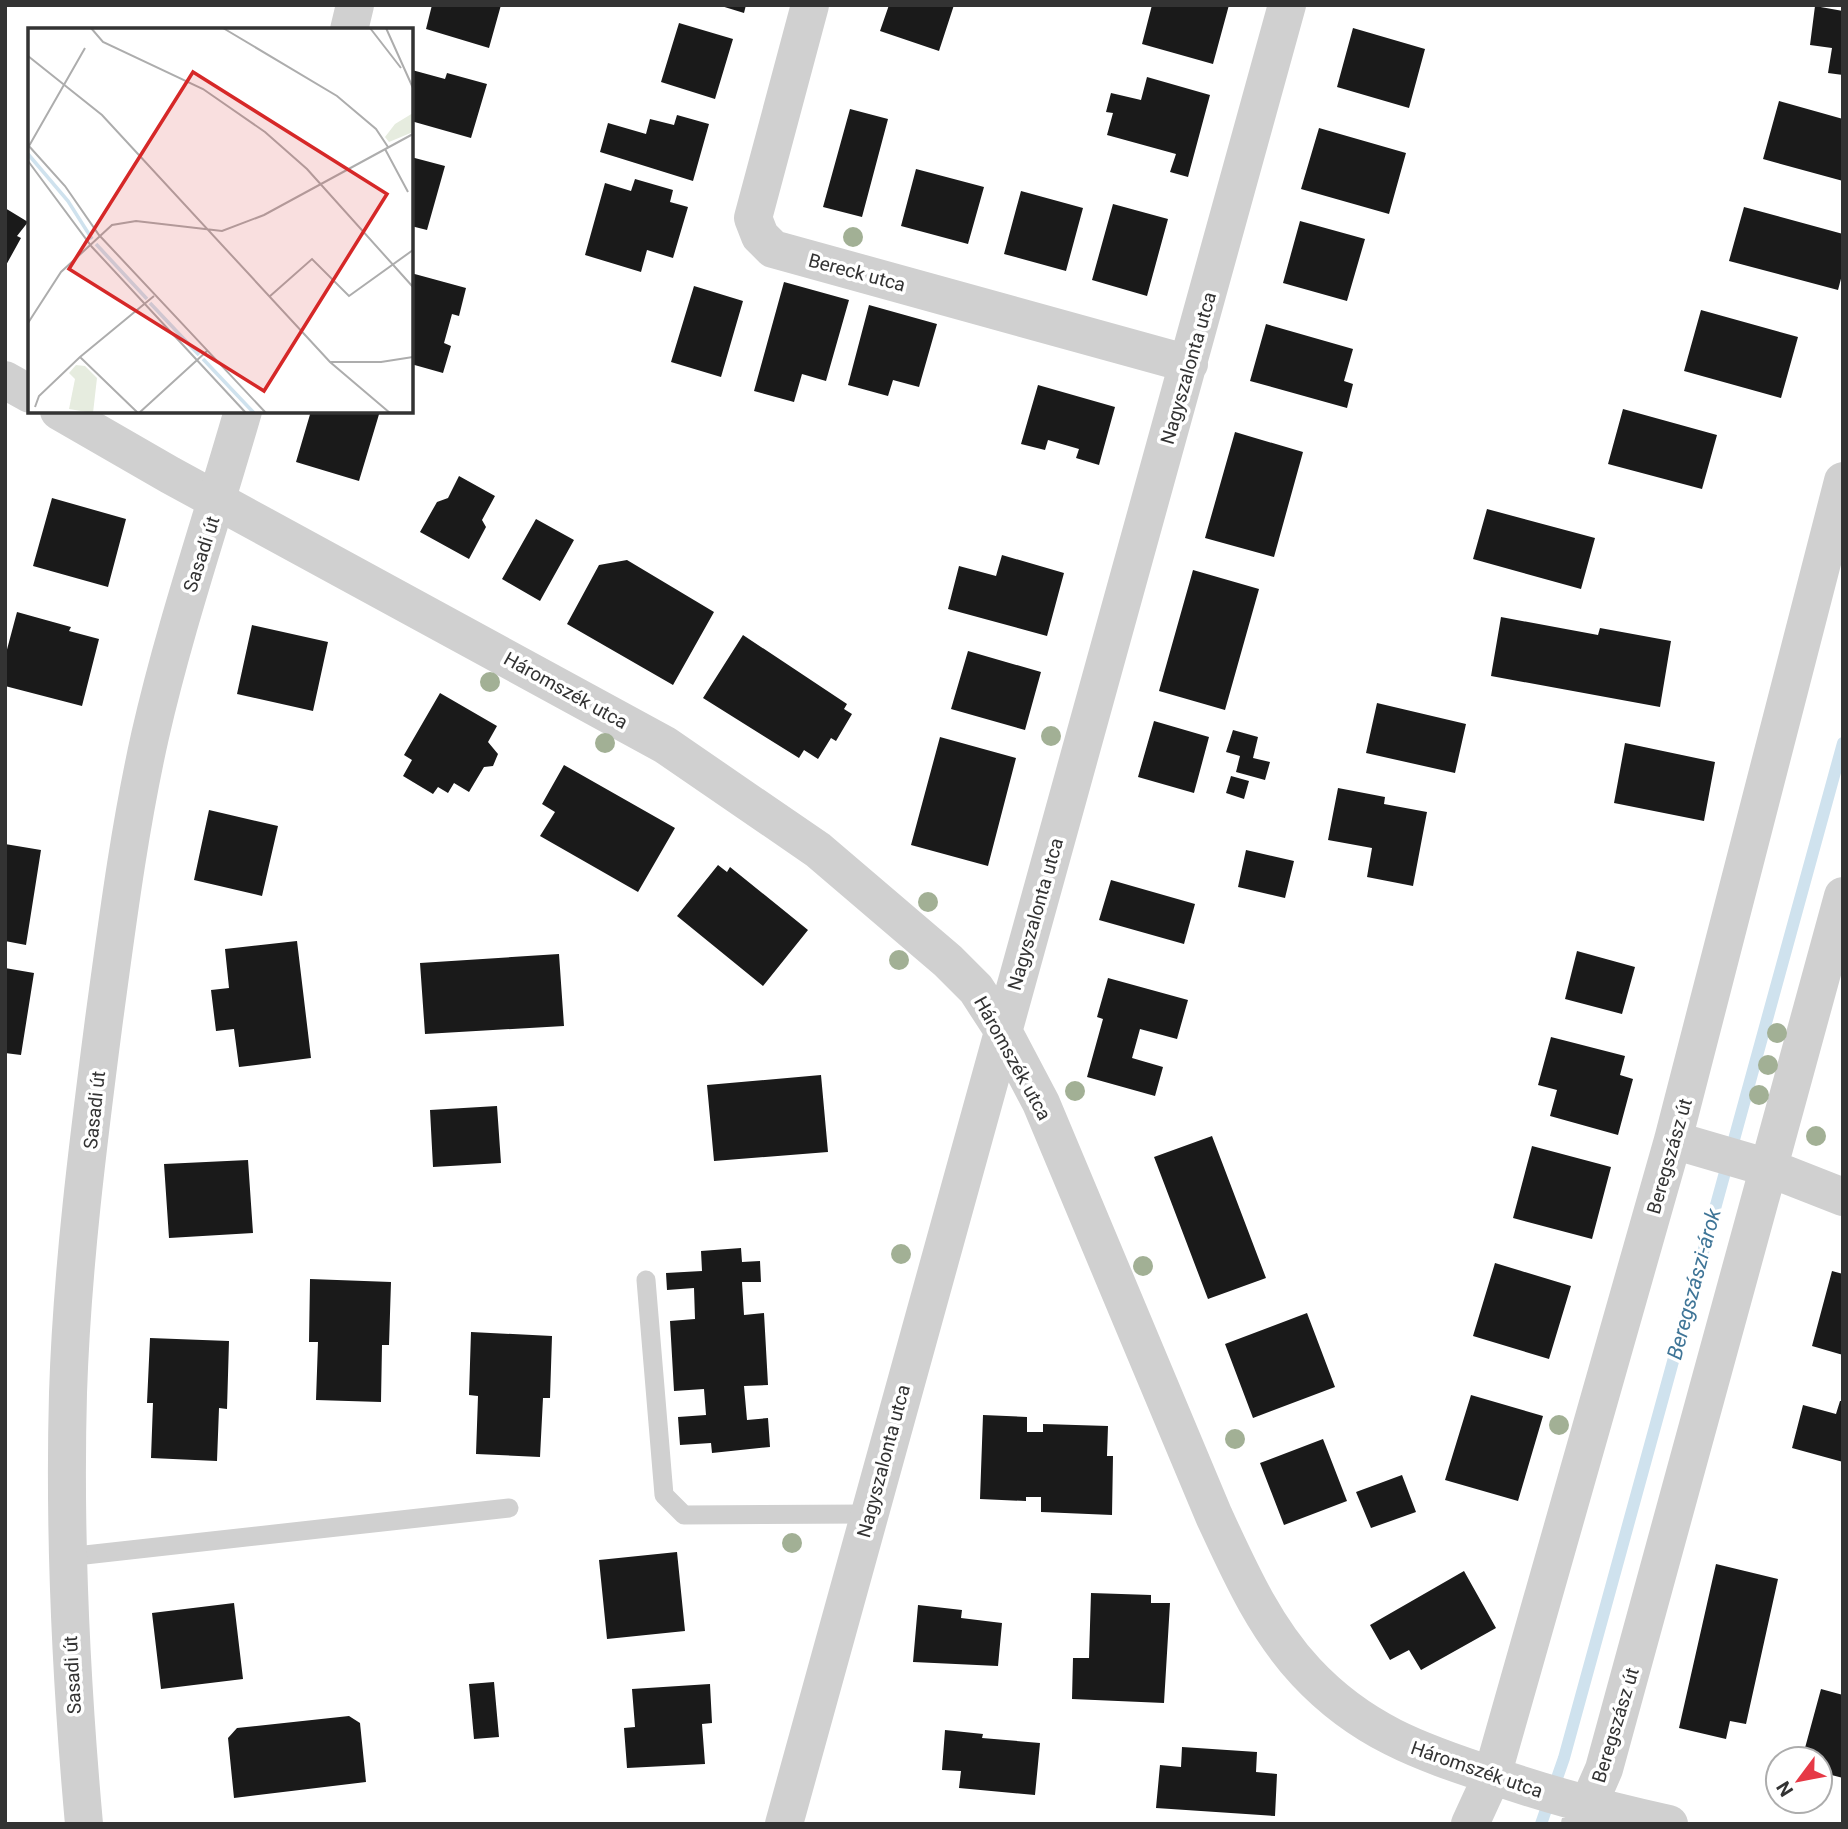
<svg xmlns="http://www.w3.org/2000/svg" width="1848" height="1829" viewBox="0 0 1848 1829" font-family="Roboto,sans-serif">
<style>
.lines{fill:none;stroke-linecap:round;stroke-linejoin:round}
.stream{stroke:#cfe2ee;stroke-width:12}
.building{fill:#1a1a1a}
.service{stroke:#d0d0d0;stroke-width:19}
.minor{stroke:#d0d0d0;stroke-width:38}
.tertiary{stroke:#d0d0d0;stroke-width:38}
.tree{fill:#a2b095}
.labels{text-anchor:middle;stroke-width:7;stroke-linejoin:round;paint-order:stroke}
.street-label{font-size:19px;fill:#333;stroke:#fff}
.water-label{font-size:21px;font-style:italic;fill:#3f7597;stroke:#fff}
.inset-river{fill:none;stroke:#cfe2ee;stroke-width:3.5}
.inset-road{fill:none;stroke:#adadad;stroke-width:2}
.view{fill:#d62828;fill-opacity:0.15;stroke:#d62828;stroke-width:3.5}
.inset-edge{fill:none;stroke:#333;stroke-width:3.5}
</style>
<rect width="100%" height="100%" fill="#fff"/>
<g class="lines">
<path class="stream" d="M1541,1824L1564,1758L1843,743"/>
</g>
<path class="building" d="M432,5H501L489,48L426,29Z
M718,5H746L744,13Z
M889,5H954L939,51L880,31Z
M1152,5H1229L1213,64L1142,44Z
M1815,6L1843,11V75L1828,73L1832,48L1810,45Z
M679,23L733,39L715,99L661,82Z
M1353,28L1425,49L1409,108L1337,87Z
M412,70L445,79L447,73L487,84L471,138L411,121Z
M1147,77L1210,95L1188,177L1170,172L1176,154L1107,135L1113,113L1106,112L1111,93L1141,100Z
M1779,101L1843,119V181L1763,159Z
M850,109L888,119L862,217L823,207Z
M677,115L709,124L693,181L600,152L608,123L646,134L650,119L674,125Z
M1319,128L1406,153L1389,214L1301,189Z
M411,157L445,166L427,230L411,226Z
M916,169L984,187L968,244L901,226Z
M635,179L673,190L670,202L688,207L673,258L647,250L641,272L585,255L605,183L631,191Z
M1021,191L1083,208L1066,271L1004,254Z
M1113,204L1168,219L1147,296L1092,280Z
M1744,207L1843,234V271L1838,290L1729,261Z
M5,208L28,222L17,236L21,238L5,267Z
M1300,221L1365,239L1347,301L1283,283Z
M411,273L466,288L459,316L452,314L444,343L451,346L443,373L411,364Z
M784,282L849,300L826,381L802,374L794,402L754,391Z
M694,286L743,301L721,377L671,362Z
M869,305L937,324L919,387L893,380L888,396L848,385Z
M1701,310L1798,337L1781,398L1684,371Z
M1266,324L1353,349L1344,381L1353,384L1347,408L1250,381Z
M1038,385L1115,407L1099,465L1076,458L1079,449L1048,440L1045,450L1021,444Z
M1623,409L1717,435L1702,489L1608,464Z
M311,411H380L359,481L296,462Z
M1235,432L1303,452L1274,557L1205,538Z
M459,476L495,496L482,520L486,527L469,559L420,532L437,502L448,498Z
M52,498L126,519L108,587L33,566Z
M1487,509L1595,538L1581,589L1473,559Z
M536,519L574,540L540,601L502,579Z
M1002,555L1064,573L1047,636L948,609L959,566L996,576Z
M627,560L714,612L673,685L567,624L599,565Z
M1193,570L1259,589L1225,710L1159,691Z
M17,612L71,627L69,631L99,639L82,706L5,686V657Z
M1501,617L1598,635L1600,628L1671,641L1660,707L1491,676Z
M252,625L328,642L313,711L237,694Z
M743,635L847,704L844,709L852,714L836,741L831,738L818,759L804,750L799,758L703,698Z
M968,651L1041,672L1025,730L951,709Z
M440,693L497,726L488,742L498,754L493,766L484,767L469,792L454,783L448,793L438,787L433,794L403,776L412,760L404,755Z
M1377,703L1466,724L1455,773L1366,753Z
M1154,721L1209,737L1194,793L1138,777Z
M1233,730L1258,737L1253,758L1270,762L1265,780L1236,772L1240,756L1226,752Z
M940,737L1016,758L988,866L911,845Z
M1625,743L1715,762L1704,821L1614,803Z
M564,765L675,828L638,892L540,836L555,812L542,804Z
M1231,776L1249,781L1244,799L1226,793Z
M1338,788L1385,797L1384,804L1427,812L1413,886L1367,877L1372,848L1328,840Z
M209,810L278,826L262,896L194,880Z
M5,844L41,850L26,945L5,941Z
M1246,850L1294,861L1285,898L1238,887Z
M718,865L727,872L730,867L808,930L763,986L677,916Z
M1111,880L1195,904L1184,944L1099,920Z
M297,941L311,1058L239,1067L234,1029L216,1031L211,990L229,988L225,949Z
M1577,951L1635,967L1622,1014L1565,999Z
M559,954L564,1026L425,1034L420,963Z
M5,968L34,973L21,1055L5,1053Z
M1108,978L1188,1000L1177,1039L1140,1029L1132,1058L1163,1067L1155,1096L1087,1077L1103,1019L1097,1017Z
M1551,1037L1625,1056L1620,1075L1633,1079L1618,1135L1550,1116L1557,1090L1538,1085Z
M821,1075L828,1152L714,1161L707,1085Z
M497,1106L501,1163L433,1167L430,1110Z
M1212,1136L1266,1278L1208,1299L1154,1157Z
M1532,1146L1611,1167L1592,1239L1513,1218Z
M248,1160L253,1233L169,1238L164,1164Z
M741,1248L742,1262L760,1261L761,1282H742L744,1315L764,1313L768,1385L744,1386L747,1420L768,1418L770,1447L712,1453L711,1443L680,1445L678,1417L706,1415L704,1389L674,1391L670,1321L695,1319L694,1288L667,1290L666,1273L702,1271L701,1251Z
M1495,1263L1571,1286L1549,1359L1473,1336Z
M1832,1271L1843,1274V1355L1812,1346Z
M310,1279L391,1282L389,1345H382L381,1402L316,1400L318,1342H309Z
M1307,1313L1335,1387L1253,1418L1225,1344Z
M471,1332L552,1336L550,1398H543L540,1457L476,1454L478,1396L469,1395Z
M150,1338L229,1341L227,1409L219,1408L217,1461L151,1458L153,1403H147Z
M1471,1395L1543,1416L1518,1501L1445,1480Z
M1840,1401H1843V1462L1792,1448L1803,1405L1836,1414Z
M983,1415L1027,1417V1432H1043V1424L1108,1426L1107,1456H1113L1112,1515L1041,1512V1497H1026V1501L980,1499Z
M1323,1439L1347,1501L1284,1525L1260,1463Z
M1402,1475L1416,1512L1371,1528L1356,1492Z
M677,1552L685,1631L607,1639L599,1560Z
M1716,1564L1778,1579L1746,1724L1730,1721L1726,1739L1679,1728Z
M1464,1571L1496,1628L1421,1670L1409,1650L1390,1660L1370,1625Z
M1091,1593L1151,1595V1603H1170L1164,1703L1072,1699L1073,1658H1089Z
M234,1603L243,1679L161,1689L152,1613Z
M918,1605L962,1610L961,1618L1002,1623L998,1666L913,1662Z
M494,1682L499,1737L474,1739L469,1684Z
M710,1684L712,1723L702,1724L705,1764L627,1768L624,1728L635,1727L632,1689Z
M1821,1689L1843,1695V1778L1820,1772V1759H1802Z
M349,1716L360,1723L366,1782L234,1798L228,1738L237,1728Z
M945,1730L983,1734L982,1738L1040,1743L1035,1795L959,1788L961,1771L942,1770Z
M1182,1747L1257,1752L1256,1772L1277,1774L1275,1816L1156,1808L1160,1765L1181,1767Z"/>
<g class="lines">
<path class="service" d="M646,1280L664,1495L684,1515L868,1514
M67,1557L509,1508"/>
<path class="minor" d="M810,5L753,218L760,236L773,249L1189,364
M5,380L30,394
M59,411L170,475L665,745L818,850L948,961L976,989L1002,1029L1041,1103L1214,1516C1239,1570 1264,1627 1306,1672C1361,1731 1420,1752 1494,1776C1552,1796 1609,1811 1669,1824
M1673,1140L1769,1168L1843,1197
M784,1824L1287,5
M1470,1824L1492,1776L1673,1140L1843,481
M1580,1824L1604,1769L1843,896"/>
<path class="tertiary" d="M349,30L355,5
M84,1824C71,1680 64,1537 68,1393C72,1269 88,1143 104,1020C117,925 129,830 150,736C175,626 212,519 243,411"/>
</g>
<g class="tree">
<circle cx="853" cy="237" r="10"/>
<circle cx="490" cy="682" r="10"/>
<circle cx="1051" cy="736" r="10"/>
<circle cx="605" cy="743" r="10"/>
<circle cx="928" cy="902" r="10"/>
<circle cx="899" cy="960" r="10"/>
<circle cx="1777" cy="1033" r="10"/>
<circle cx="1768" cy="1065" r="10"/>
<circle cx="1075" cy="1091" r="10"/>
<circle cx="1759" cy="1095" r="10"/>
<circle cx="1816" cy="1136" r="10"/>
<circle cx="901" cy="1254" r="10"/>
<circle cx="1143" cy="1266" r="10"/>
<circle cx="1559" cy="1425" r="10"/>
<circle cx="1235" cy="1439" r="10"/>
<circle cx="792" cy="1543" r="10"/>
</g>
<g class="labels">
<g class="street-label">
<text transform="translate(857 272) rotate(15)" y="7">Bereck utca</text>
<text transform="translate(1188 368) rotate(-74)" y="7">Nagyszalonta utca</text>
<text transform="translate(201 554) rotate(-72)" y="7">Sasadi út</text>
<text transform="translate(566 690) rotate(29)" y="7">Háromszék utca</text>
<text transform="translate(1035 914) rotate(-74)" y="7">Nagyszalonta utca</text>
<text transform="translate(1013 1058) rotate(61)" y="7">Háromszék utca</text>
<text transform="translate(94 1110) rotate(-84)" y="7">Sasadi út</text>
<text transform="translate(1669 1156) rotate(-74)" y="7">Beregszász út</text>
<text transform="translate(883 1461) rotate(-75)" y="7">Nagyszalonta utca</text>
<text transform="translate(72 1675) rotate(-93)" y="7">Sasadi út</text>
<text transform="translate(1615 1725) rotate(-73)" y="7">Beregszász út</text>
<text transform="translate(1477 1769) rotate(19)" y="7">Háromszék utca</text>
</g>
<g class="water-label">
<text transform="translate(1694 1284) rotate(-75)" y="7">Beregszászi-árok</text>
</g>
</g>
<g transform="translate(28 28)">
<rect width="385" height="385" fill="#fff"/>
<path d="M385,85V104L361,114L357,109L367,96ZM48,337L57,338L69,350L65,385L41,381L47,351L41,345Z" fill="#e6ecdf"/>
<path class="inset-river" d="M0,126L40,173L64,211M68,216L119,271M122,275L171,327M175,331L226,385"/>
<path class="inset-road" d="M63,0L75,14L175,61L237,104L279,141L385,259M195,0L309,68L348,101L360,119M342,0L373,40M358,0L385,60M0,28L74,87L302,334L362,385M0,117L37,158L71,207L238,385M1,118L57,20M357,121L380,164M0,133L64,219L218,385M241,269L284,231L321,268L385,222M0,295L33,244L84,197L108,193L194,203L236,187L385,106M52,329L110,385M302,334H353L385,329M7,379L11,368L52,329L126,268M111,385L179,323"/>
<path class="view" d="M165,44L359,166L236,363L41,241Z"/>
<rect width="385" height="385" class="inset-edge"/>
</g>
<rect width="1848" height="1829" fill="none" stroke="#333333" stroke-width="14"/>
<g transform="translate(1799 1780) rotate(238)"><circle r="33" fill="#ffffff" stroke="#adadad" stroke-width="2"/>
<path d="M0-5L12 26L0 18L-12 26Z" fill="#e63946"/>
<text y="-10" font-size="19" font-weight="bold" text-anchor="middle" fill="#333333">N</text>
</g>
</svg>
